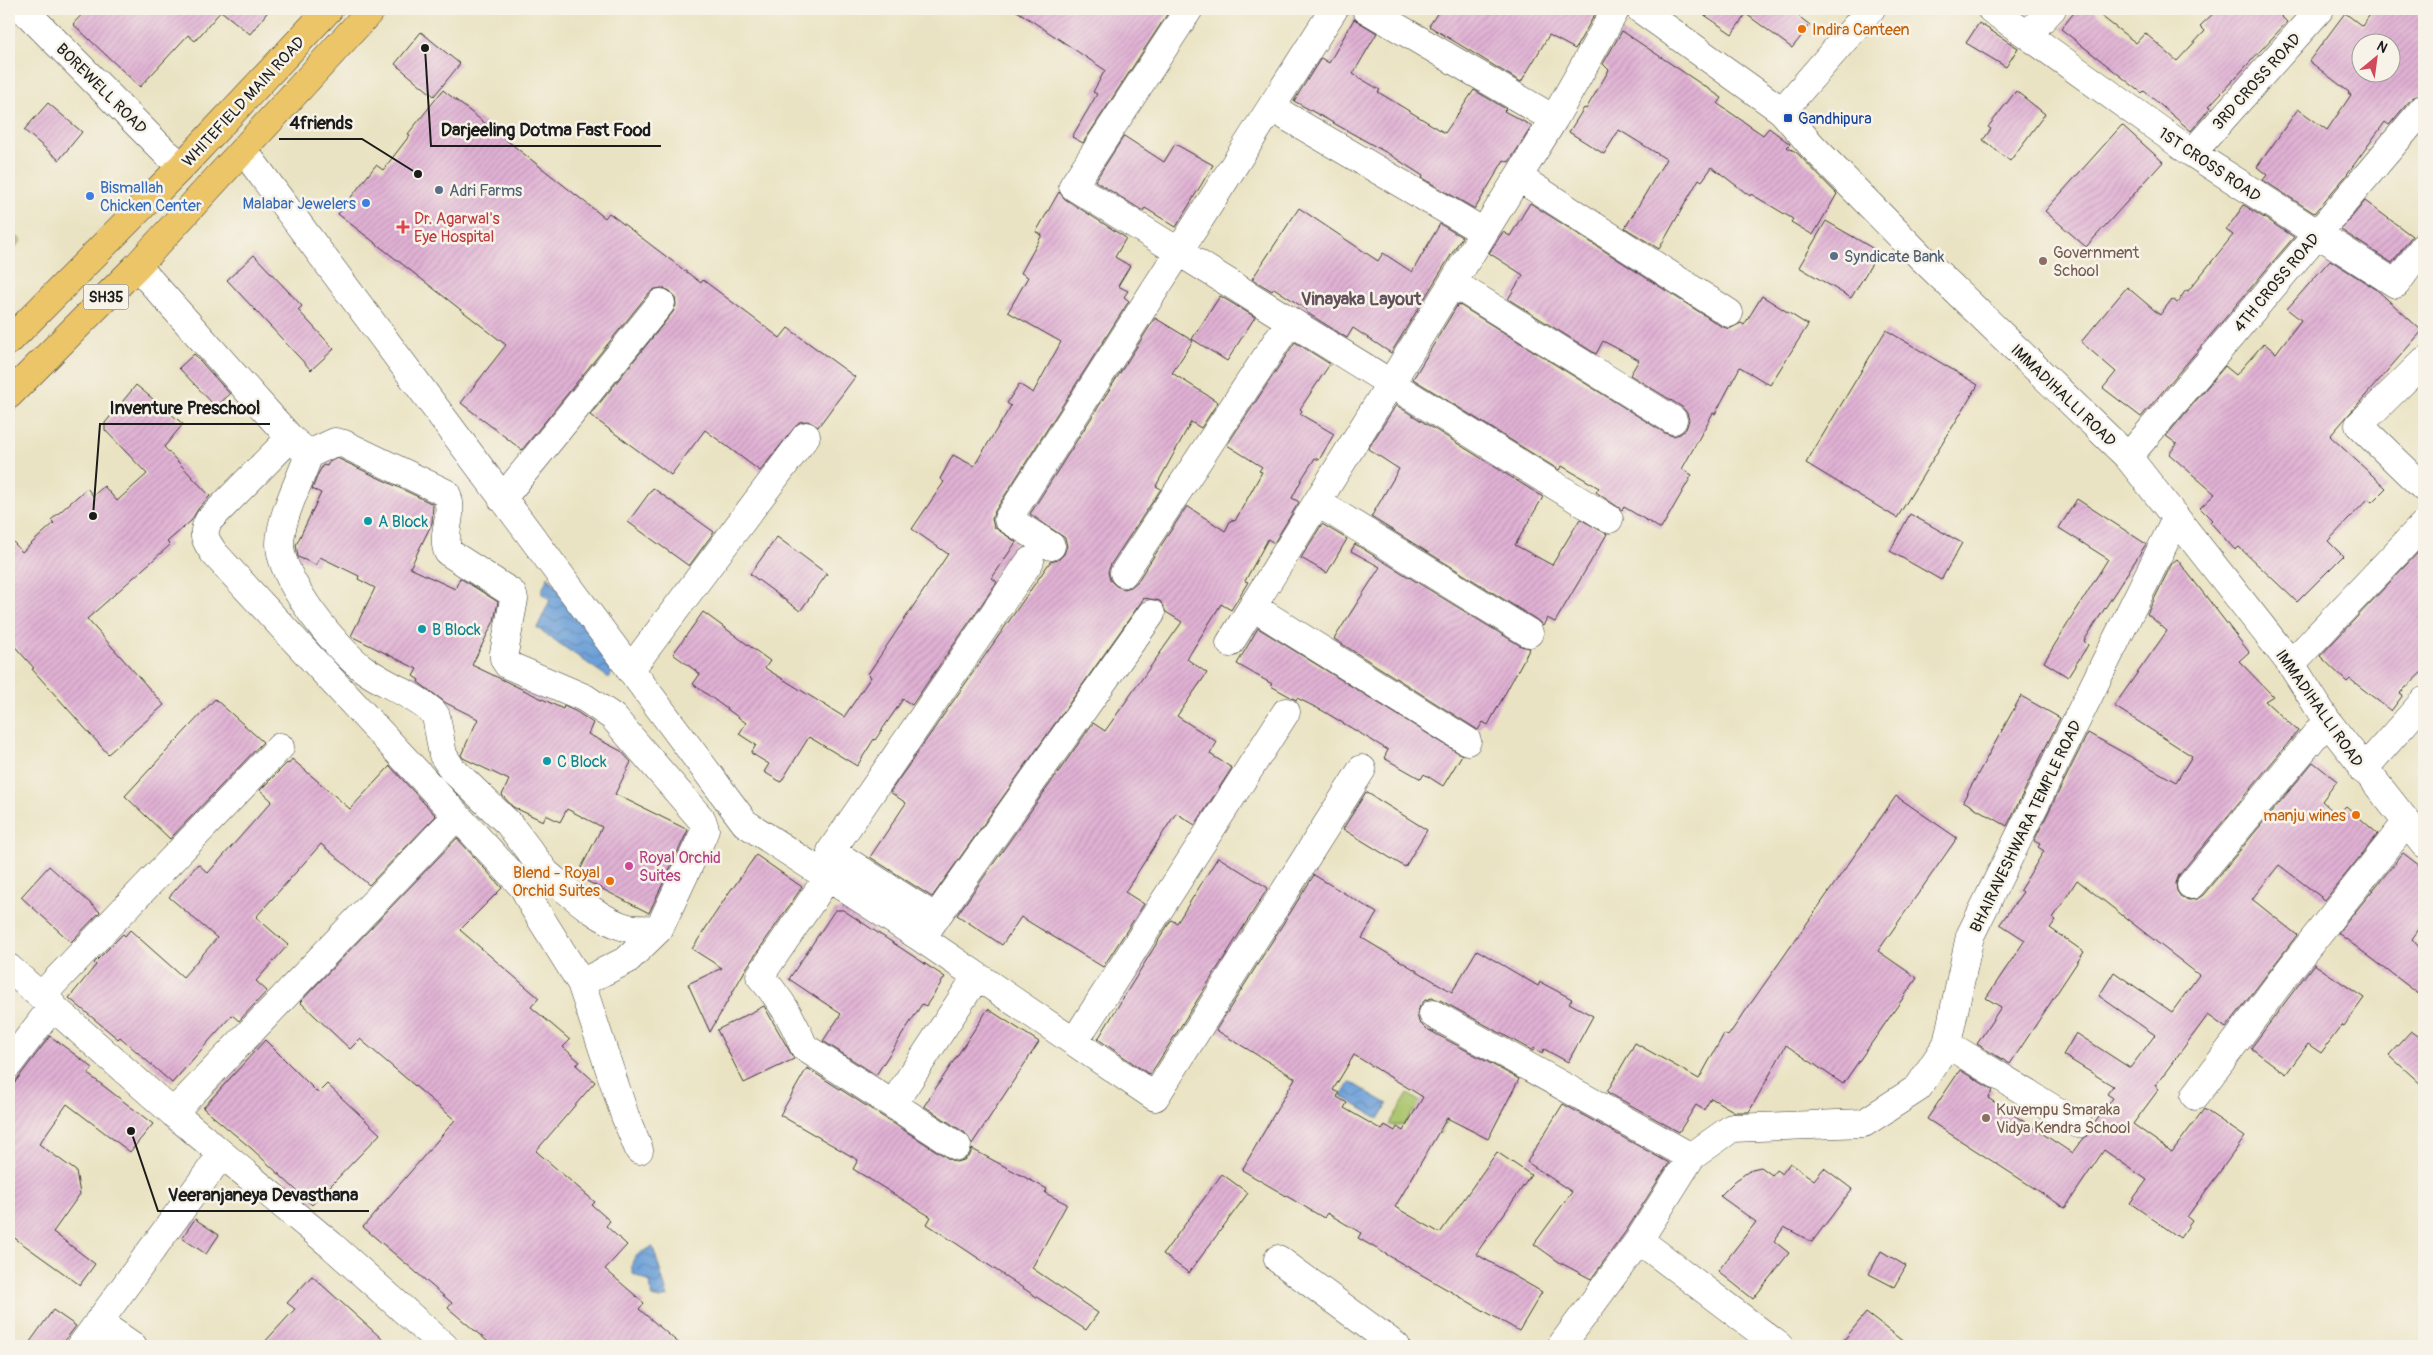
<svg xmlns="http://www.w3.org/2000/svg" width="2433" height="1355" viewBox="0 0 2433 1355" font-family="Pangolin,sans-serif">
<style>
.grass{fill:url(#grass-tufts);stroke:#627043}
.park{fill:#a9c46a;stroke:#627043}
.water{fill:url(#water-waves);stroke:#445e7a}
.building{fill:url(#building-hatch);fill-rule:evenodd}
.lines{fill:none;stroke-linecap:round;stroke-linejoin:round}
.minor-casing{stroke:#3b3a35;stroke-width:29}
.tertiary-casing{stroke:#3b3a35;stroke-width:29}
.primary-casing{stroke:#3b3a35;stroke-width:29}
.minor{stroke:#fff;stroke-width:28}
.tertiary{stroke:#fff;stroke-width:28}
.primary{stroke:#ecc569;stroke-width:28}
.food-dot{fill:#e8710a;stroke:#f7f3e8;stroke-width:2}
.transit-dot{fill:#1a4fb4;stroke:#f7f3e8;stroke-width:2}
.service-dot{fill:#5c6f8a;stroke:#f7f3e8;stroke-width:2}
.shop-dot{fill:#3f7fe0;stroke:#f7f3e8;stroke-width:2}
.health-dot{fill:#e0444e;stroke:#f7f3e8;stroke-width:2}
.education-dot{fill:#8d6e63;stroke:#f7f3e8;stroke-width:2}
.culture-dot{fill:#0f9aa8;stroke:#f7f3e8;stroke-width:2}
.hotel-dot{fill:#d1479c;stroke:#f7f3e8;stroke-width:2}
.labels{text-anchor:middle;stroke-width:5;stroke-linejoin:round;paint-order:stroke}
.shield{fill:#f7f3e8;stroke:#5e5c59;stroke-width:1}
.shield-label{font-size:15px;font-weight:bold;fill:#1c1c1c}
.food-label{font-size:16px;fill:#c56008;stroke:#f7f3e8;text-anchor:end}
.street-label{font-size:16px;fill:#1c1c1c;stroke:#f7f3e8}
.transit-label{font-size:16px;fill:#164399;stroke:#f7f3e8;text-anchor:start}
.shop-label{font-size:16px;fill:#366cbe;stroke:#f7f3e8;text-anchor:start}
.service-label{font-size:16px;fill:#4e5e75;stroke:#f7f3e8;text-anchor:start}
.health-label{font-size:16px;fill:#be3a42;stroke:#f7f3e8;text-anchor:start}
.education-label{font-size:16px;fill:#785e54;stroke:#f7f3e8;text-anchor:start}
.culture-label{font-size:16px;fill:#0d838f;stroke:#f7f3e8;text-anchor:start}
.hotel-label{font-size:16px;fill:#b23c85;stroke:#f7f3e8;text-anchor:start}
.neighbourhood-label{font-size:18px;font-weight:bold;fill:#61505c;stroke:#f7f3e8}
.leader{fill:none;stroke:#1c1c1c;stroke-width:2}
.callout-dot{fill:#1c1c1c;stroke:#f7f3e8;stroke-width:2}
.callout-label{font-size:18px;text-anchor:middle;font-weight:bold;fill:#1c1c1c;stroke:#f7f3e8;stroke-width:5;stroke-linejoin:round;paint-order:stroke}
</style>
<defs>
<pattern id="grass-tufts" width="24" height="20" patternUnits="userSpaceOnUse" patternTransform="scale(1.25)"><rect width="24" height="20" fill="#a9c46a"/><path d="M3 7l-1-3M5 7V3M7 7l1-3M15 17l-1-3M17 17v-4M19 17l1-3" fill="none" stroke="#91a85b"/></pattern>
<pattern id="water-waves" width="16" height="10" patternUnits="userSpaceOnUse" patternTransform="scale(1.25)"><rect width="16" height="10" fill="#6da0d8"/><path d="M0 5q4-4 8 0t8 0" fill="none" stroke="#5982ae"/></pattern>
<pattern id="building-hatch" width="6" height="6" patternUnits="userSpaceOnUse" patternTransform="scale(1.25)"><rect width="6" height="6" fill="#e0b1d4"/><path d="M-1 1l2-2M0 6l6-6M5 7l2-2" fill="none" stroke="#c098b5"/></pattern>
</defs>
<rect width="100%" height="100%" fill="#f7f3e8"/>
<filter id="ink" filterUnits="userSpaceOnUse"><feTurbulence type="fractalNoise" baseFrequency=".02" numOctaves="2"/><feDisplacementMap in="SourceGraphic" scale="10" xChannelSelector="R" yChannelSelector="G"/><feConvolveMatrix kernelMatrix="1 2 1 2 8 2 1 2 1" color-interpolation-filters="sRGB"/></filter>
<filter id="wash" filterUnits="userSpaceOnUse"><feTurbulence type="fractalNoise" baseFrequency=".0096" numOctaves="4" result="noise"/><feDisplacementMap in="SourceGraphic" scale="20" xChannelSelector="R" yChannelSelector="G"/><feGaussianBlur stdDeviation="1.12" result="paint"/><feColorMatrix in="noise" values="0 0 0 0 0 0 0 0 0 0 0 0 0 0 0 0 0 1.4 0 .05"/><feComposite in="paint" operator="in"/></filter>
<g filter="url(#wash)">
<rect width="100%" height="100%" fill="#eae3c3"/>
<path class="grass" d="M9,233L22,240L9,254Z"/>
<path class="park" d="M1408,1094L1448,1120L1440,1134L1425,1125L1427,1121L1413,1111L1404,1125H1389Z"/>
<path class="water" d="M548,576L616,666L609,678L537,628L550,600L541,593Z
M1350,1082L1388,1104L1379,1119L1341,1096Z
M653,1247L668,1297L659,1299L652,1297L650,1282L633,1274C628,1258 639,1252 653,1247Z"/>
<g id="blocks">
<path class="building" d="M87,9H270L250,34L221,11L195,41L188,35L140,87L73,24Z
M1014,9H1159L1168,13L1083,143L1072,137L1097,94L1093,92L1105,70Z
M1440,9H1598L1575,49L1549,35L1521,82L1429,26Z
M1696,9H1789L1810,25L1792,48L1746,14L1732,34Z
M2077,9H2092L2136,43L2145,33L2177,61L2205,31L2200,26L2218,9H2274L2287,22L2209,106L2211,107L2191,131L2144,91L2142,93L2061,29Z
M2374,9H2424V93L2412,98L2389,125L2385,122L2345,177L2314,213L2263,180L2267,175L2257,167L2298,109L2327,130L2351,95L2348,93L2349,92L2309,61L2345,13L2362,26ZM2360,42H2390V72H2360Z
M1354,19L1377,33L1353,74L1380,90L1378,92L1445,133L1474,90L1506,109L1504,111L1532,126L1509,162L1504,160L1475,209L1422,178L1423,176L1389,154L1294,101L1321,58L1329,63Z
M1979,23L2018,48L2006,67L1966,43Z
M1622,31L1722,98L1718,104L1763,135L1769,128L1790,144L1787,147L1796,152L1837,194L1813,235L1791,222L1793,219L1751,194L1750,196L1712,167L1702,181L1699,179L1659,249L1625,228L1666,159L1619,130L1604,154L1569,132L1584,108L1586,109L1609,70L1603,64Z
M421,32L460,64L434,96L395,64Z
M443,90L605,218L609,213L701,283L703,280L780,338L788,328L855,377L818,427L808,421L799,422L760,471L705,430L671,475L590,415L673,312L676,305L675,297L670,291L663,288L655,289L649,293L522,450L461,403L506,345L338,214L376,165L383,170L410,135L408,134Z
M2016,91L2045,114L2010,161L1983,140L1991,129L1988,127Z
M48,103L82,132L59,160L24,130Z
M2122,125L2163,162L2086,247L2045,211Z
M1124,136L1164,162L1175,144L1213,165L1176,227L1145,208L1143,211L1095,181Z
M1059,192L1065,199L1126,238L1115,257L1130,266L1118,286L1128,291L1124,297L1129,301L995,511L992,519L994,527L1016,542L992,578L997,582L912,705L903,699L875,740L874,739L857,766L809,737L781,782L764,772L769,764L751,753L756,745L739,734L746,723L693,684L700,674L673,654L703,612L770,661L765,668L844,717L871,677L868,674L948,554L912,529L944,482L940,479L953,455L974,466L1011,406L1007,403L1019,384L1033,393L1061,342L1008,312L1028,277L1021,273L1042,235L1036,232Z
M2365,201L2412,236L2392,263L2341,230Z
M1530,203L1721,326L1729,329L1741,323L1744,325L1762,296L1808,325L1770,385L1740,367L1715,414L1713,413L1682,469L1692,475L1661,529L1624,507L1622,510L1596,492L1599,488L1562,466L1559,470L1413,379L1458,304L1665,433L1673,436L1680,434L1686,429L1689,420L1687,413L1682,407L1630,375L1639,360L1603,341L1596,354L1508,299L1523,275L1489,253L1503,232L1510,236Z
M2244,205L2294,237L2141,417L2103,388L2116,372L2081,342L2127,287L2160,315L2172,299L2177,303L2186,290L2188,291L2233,235L2226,230Z
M1299,208L1378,261L1383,253L1412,272L1440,224L1462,237L1391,353L1353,328L1347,338L1306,312L1307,310L1274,288L1272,291L1252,279Z
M1826,221L1879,252L1851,298L1799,267Z
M254,255L302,306L298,310L334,349L311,370L227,280Z
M2330,260L2376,289L2422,331L2330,436L2386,488L2372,502L2368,499L2328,541L2343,556L2297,602L2239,547L2235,550L2210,522L2212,520L2200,508L2215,494L2169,454L2177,444L2166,436L2225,366L2236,375L2264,343L2276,353L2301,320L2287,309Z
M1220,296L1255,317L1227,361L1192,339Z
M1155,318L1193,341L1172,373L1218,402L1201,428L1191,422L1156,486L1161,489L1111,564L1108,572L1110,580L1116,586L1124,589L1131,587L1137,582L1187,506L1225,531L1231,520L1235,521L1262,472L1259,471L1262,467L1227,445L1295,342L1330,364L1300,409L1302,411L1300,414L1334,434L1319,460L1315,458L1303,477L1292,498L1299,502L1274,543L1268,539L1245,581L1248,582L1231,610L1221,604L1187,659L1207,673L1177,716L1217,742L1210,754L1232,768L1195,825L1176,813L1125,892L1144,904L1103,967L1021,917L1002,945L957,915L1093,723L1105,731L1182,622L1166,612L1160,601L1144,598L932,897L870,857L906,803L890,792L1050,562L1058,560L1064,554L1067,546L1065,538L1030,514Z
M1886,330L1978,385L1897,518L1806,463Z
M194,354L230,394L216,407L179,368Z
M136,385L183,424L164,447L210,496L198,509L191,521L167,542L170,545L87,619L164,705L108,754L32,669L34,668L9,640V537L22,552L54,523L51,520L87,488L93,496L104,486L117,501L147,474L105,430V423Z
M1396,405L1543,497L1515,545L1552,565L1580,519L1607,534L1555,622L1547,618L1543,626L1537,620L1371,517L1399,469L1368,449Z
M337,458L433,504L432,523L410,568L455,589L460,578L498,602L494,621L472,665L563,709L564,706L577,712L593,723L588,734L621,751L631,762L615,794L688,830L649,913L577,876L602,827L567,809L560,822L546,815L543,821L513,807L502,795L509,780L463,758L461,755L478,719L446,703L418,682L419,680L413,676L417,669L351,636L375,588L358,579L359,576L320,557L316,565L298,557L296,545L321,493L312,489L318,474L323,465L327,466L329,462Z
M653,488L714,532L689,566L628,522Z
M2077,499L2146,544L2084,641L2088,645L2068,677L2044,662L2108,559L2059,528Z
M1910,514L1962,543L1941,580L1890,551Z
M1322,524L1347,539L1327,573L1301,558Z
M777,537L827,574L800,611L750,574Z
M1355,544L1521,646L1530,648L1488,725L1483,722L1478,730L1334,639L1380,567L1351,551Z
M2424,546V670L2400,693L2403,695L2391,711L2350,679L2347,682L2320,656Z
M2177,559L2249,652L2239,661L2273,696L2265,701L2298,731L2179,875L2176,883L2177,891L2181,897L2189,900L2197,899L2203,895L2313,762L2337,781L2322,801L2337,815L2346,806L2378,834L2325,900L2279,865L2252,899L2297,935L2226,1028L2208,1015L2155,1086L2159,1089L2133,1124L2172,1152L2204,1109L2245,1137L2187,1217L2192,1221L2180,1238L2130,1203L2147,1180L2104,1150L2065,1208L1927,1119L1960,1070L1993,1090L1988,1098L2072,1153L2083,1138L2091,1133L2094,1124L2113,1098L2107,1094L2113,1086L2063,1055L2076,1033L2130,1068L2155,1035L2099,996L2114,972L2172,1012L2199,975L2077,880L2053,918L2056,920L2050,928L2084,952L2010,1064L1977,1044L2001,1007L1986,998L2025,940L2000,924L2023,892L2020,890L2044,851L2038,847L2040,844L2034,841L2088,733L2176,782L2192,756L2114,706L2167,631L2147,614L2172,563Z
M1258,628L1462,755L1443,786L1424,774L1421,779L1384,758L1388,750L1323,711L1297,698L1296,700L1271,686L1272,684L1237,664Z
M2021,696L2060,718L2007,826L1963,801Z
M215,699L263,742L170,839L125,796Z
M292,759L350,809L390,766L436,816L369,885L321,844L256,917L288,945L256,981L267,991L239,1021L232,1015L172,1083L120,1037L118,1039L69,998L96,965L94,963L123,934L125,936L130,930L183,977L217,938L169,897L198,864L208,873L272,801L260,790L287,763L289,764Z
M1366,792L1427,830L1405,867L1343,829Z
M1896,796L1957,838L1878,951L1917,978L1843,1084L1786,1045L1749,1112H1735L1711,1098L1704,1110L1696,1105L1679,1132L1607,1092L1635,1043L1699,1079L1724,1034L1728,1036Z
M457,838L502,888L460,930L539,998L531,1007L570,1040L563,1047L580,1062L576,1065L595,1082L536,1151L595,1202L592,1205L610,1221L606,1226L627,1245L605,1269L644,1303L639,1309L682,1346H493L448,1308L452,1303L363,1227L455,1120L360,1039L350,1049L300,1002Z
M2403,853L2424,869V922L2412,939L2424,953V998L2338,933Z
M756,855L802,887L747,967L710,1032L688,984L722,968L692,949L732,888H733Z
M1218,857L1268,888L1150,1075L1098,1039L1171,920L1177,923Z
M49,866L100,912L71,942L21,897Z
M1314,875L1377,913L1362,938L1452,992L1477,950L1538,986L1540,982L1572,999L1569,1003L1593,1016L1568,1062L1544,1049L1542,1053L1534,1048L1533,1051L1440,1000L1432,998L1425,1000L1420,1006L1417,1014L1419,1022L1425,1028L1519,1079L1488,1139L1447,1118L1395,1207L1440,1233L1497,1152L1531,1175L1476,1254L1542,1292L1519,1331L1358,1238L1361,1233L1327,1213L1324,1218L1242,1170L1295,1078L1216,1030ZM1354,1055L1423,1097L1403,1131L1397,1127L1395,1131L1385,1125L1382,1130L1344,1108L1347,1103L1337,1097L1339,1093L1333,1090Z
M835,910H843L945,977L926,1006L922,1004L876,1075L823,1041L841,1014L789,979Z
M2314,964L2364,998L2344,1026L2342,1025L2321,1053L2308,1044L2286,1074L2251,1048Z
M764,1006L794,1059L744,1083L717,1030Z
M988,1009L1039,1042L972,1144L965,1133L924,1106Z
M2411,1031L2424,1040V1087L2389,1055Z
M50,1036L93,1068L88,1074L153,1124L130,1152L67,1104L39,1144L76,1171L80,1194L53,1232L95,1264L80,1285L9,1234V1090Z
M265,1040L318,1093L327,1084L380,1134L312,1205L252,1149L203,1108Z
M807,1068L949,1159L956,1162L964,1160L970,1155L972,1149L1047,1189L1045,1193L1067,1204L1032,1268L1098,1313L1086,1330L927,1224L931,1217L853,1169L858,1160L780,1115Z
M1563,1104L1669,1163L1626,1231L1591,1279L1559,1262L1534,1244L1572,1192L1527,1162Z
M1790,1163L1814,1180L1824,1168L1852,1189L1812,1242L1784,1227L1774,1241L1789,1253L1753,1299L1718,1271L1756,1222L1720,1196L1735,1181L1752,1169L1761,1167L1772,1175L1776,1170L1782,1174Z
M1222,1174L1248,1193L1189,1273L1163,1254Z
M195,1219L219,1235L206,1254L182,1238Z
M1881,1251L1906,1266L1894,1287L1869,1274Z
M312,1276L390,1346H261L295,1309L287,1303Z
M53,1310L76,1326L61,1346H27Z
M1866,1313L1909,1346H1839Z"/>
</g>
</g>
<g filter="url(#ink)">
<use href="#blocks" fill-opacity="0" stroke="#3b3a35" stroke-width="1"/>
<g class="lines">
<g class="minor-casing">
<path id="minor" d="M1189,9L1073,186L1609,519
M1366,9L1554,119
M1991,9L2192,153L2396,284L2424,246
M2028,34L2052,9
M1272,108L1484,232
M1782,111L1871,9
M244,151L745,823L921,938L1155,1097L1362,769
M2192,153L2320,9
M1518,177L1729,313
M137,266L290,438L309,454L335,442L344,444L446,493C456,513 440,534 448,552L512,593L514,599L504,653V659L508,665L585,698L613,717L702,820L705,829L703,835L659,929L627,960L581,983
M1453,283L1673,420
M2424,361L2359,425L2424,488
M290,438L209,520C201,534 205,540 214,553L524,888L533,906L581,983L625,1116L639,1150
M309,454C301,479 280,517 280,544C280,579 336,650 365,670C386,685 413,694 433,712L436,716L443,755L452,769L509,824L546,873
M2128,457L2424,108
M502,499L661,303
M1317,502L1529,633
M1051,546L1008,519L1334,9
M1124,573L1290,321
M1253,607L1467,741
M1230,643L1554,119L1616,9
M2291,664L2424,524
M630,670L806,436
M2363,770L2424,701
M828,877L760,976C780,998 793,1019 804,1047L957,1146
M531,883L546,873C568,891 599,921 628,928C638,930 649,929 659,929
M2191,885L2327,721
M936,918L831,851L1030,561
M925,933L1151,614
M9,968L173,1113L331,1245L444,1346
M41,996L280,747
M1433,1014L1691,1157
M1074,1042L1286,712
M1947,1044L2078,1124
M9,1064L53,1006
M2195,1096L2290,969L2407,822
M893,1104L977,976
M173,1113L446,827
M1639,1240L1779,1346
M1278,1259L1396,1346
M98,1322L133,1346
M81,1346L222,1154
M1561,1346L1639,1240L1691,1157L1732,1128L1864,1123L1918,1088L1947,1044L1970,936L2176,519"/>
</g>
<g class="tertiary-casing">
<path id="tertiary" d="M23,9L165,152L182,166
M1640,9L1782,111L1812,146L1921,257L2128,457L2291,664L2327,721L2424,844"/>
</g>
<g class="primary-casing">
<path id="primary" d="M9,341L182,166L329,9
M9,395L137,266L372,9"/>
</g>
<use href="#minor" class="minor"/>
<use href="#tertiary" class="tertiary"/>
<use href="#primary" class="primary"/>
</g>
</g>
<g class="food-dot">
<circle cx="1802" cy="29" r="5"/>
<circle cx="2356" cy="815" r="5"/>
<circle cx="610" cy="881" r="5"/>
</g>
<rect class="transit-dot" x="1783" y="113" width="10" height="10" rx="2.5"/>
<g class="service-dot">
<circle cx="439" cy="190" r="5"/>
<circle cx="1834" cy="256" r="5"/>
</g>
<g class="shop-dot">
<circle cx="90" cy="196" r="5"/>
<circle cx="366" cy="203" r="5"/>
</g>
<path class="health-dot" d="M400.5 219.5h5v5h5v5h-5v5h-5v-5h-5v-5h5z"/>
<g class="education-dot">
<circle cx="2043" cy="261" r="5"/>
<circle cx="1986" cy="1118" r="5"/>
</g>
<g class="culture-dot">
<circle cx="368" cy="521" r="5"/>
<circle cx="422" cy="629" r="5"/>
<circle cx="547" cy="761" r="5"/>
</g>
<circle class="hotel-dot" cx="629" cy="866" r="5"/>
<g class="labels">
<rect class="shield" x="83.5" y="284.5" width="45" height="25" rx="4"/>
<g class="shield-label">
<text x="106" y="302">SH35</text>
</g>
<g class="food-label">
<text x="1812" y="35" text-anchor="start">Indira Canteen</text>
<text x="2346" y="821">manju wines</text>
<text x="600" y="878">Blend - Royal<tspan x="600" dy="18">Orchid Suites</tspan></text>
</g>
<g class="street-label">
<text transform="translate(2256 81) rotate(-48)" y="6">3RD CROSS ROAD</text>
<text transform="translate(102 88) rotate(45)" y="6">BOREWELL ROAD</text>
<text transform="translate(243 101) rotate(-47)" y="6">WHITEFIELD MAIN ROAD</text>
<text transform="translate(2210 164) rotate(34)" y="6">1ST CROSS ROAD</text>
<text transform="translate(2276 282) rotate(-50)" y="6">4TH CROSS ROAD</text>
<text transform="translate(2064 395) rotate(44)" y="6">IMMADIHALLI ROAD</text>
<text transform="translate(2320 708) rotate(55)" y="6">IMMADIHALLI ROAD</text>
<text transform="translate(2025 826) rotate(-64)" y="6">BHAIRAVESHWARA TEMPLE ROAD</text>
</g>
<g class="transit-label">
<text x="1798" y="124">Gandhipura</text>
</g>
<g class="shop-label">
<text x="100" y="193">Bismallah<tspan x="100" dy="18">Chicken Center</tspan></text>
<text x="356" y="209" text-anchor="end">Malabar Jewelers</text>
</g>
<g class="service-label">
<text x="449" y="196">Adri Farms</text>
<text x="1844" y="262">Syndicate Bank</text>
</g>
<g class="health-label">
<text x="414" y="224">Dr. Agarwal's<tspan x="414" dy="18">Eye Hospital</tspan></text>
</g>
<g class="education-label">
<text x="2053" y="258">Government<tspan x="2053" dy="18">School</tspan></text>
<text x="1996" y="1115">Kuvempu Smaraka<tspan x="1996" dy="18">Vidya Kendra School</tspan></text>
</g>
<g class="culture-label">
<text x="378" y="527">A Block</text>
<text x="432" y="635">B Block</text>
<text x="557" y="767">C Block</text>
</g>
<g class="hotel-label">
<text x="639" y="863">Royal Orchid<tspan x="639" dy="18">Suites</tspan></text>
</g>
<g class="neighbourhood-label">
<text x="1361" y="305">Vinayaka Layout</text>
</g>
</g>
<path class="leader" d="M418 174L362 139H279M425 48L431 146H661M93 516L100 424H270M131 1131L158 1211H369"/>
<g class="callout-dot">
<circle cx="418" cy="174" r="5"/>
<circle cx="425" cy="48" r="5"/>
<circle cx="93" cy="516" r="5"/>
<circle cx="131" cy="1131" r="5"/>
</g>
<g class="callout-label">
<text x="321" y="129">4friends</text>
<text x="546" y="136">Darjeeling Dotma Fast Food</text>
<text x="185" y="414">Inventure Preschool</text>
<text x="263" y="1201">Veeranjaneya Devasthana</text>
</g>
<rect width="2433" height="1355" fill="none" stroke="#f7f3e8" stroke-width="30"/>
<g transform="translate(2376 58) rotate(29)"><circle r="24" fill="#f7f3e8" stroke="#9f9d96"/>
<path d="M0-4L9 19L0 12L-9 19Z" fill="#d1495b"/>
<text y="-8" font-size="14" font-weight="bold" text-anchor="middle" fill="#1c1c1c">N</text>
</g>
</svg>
